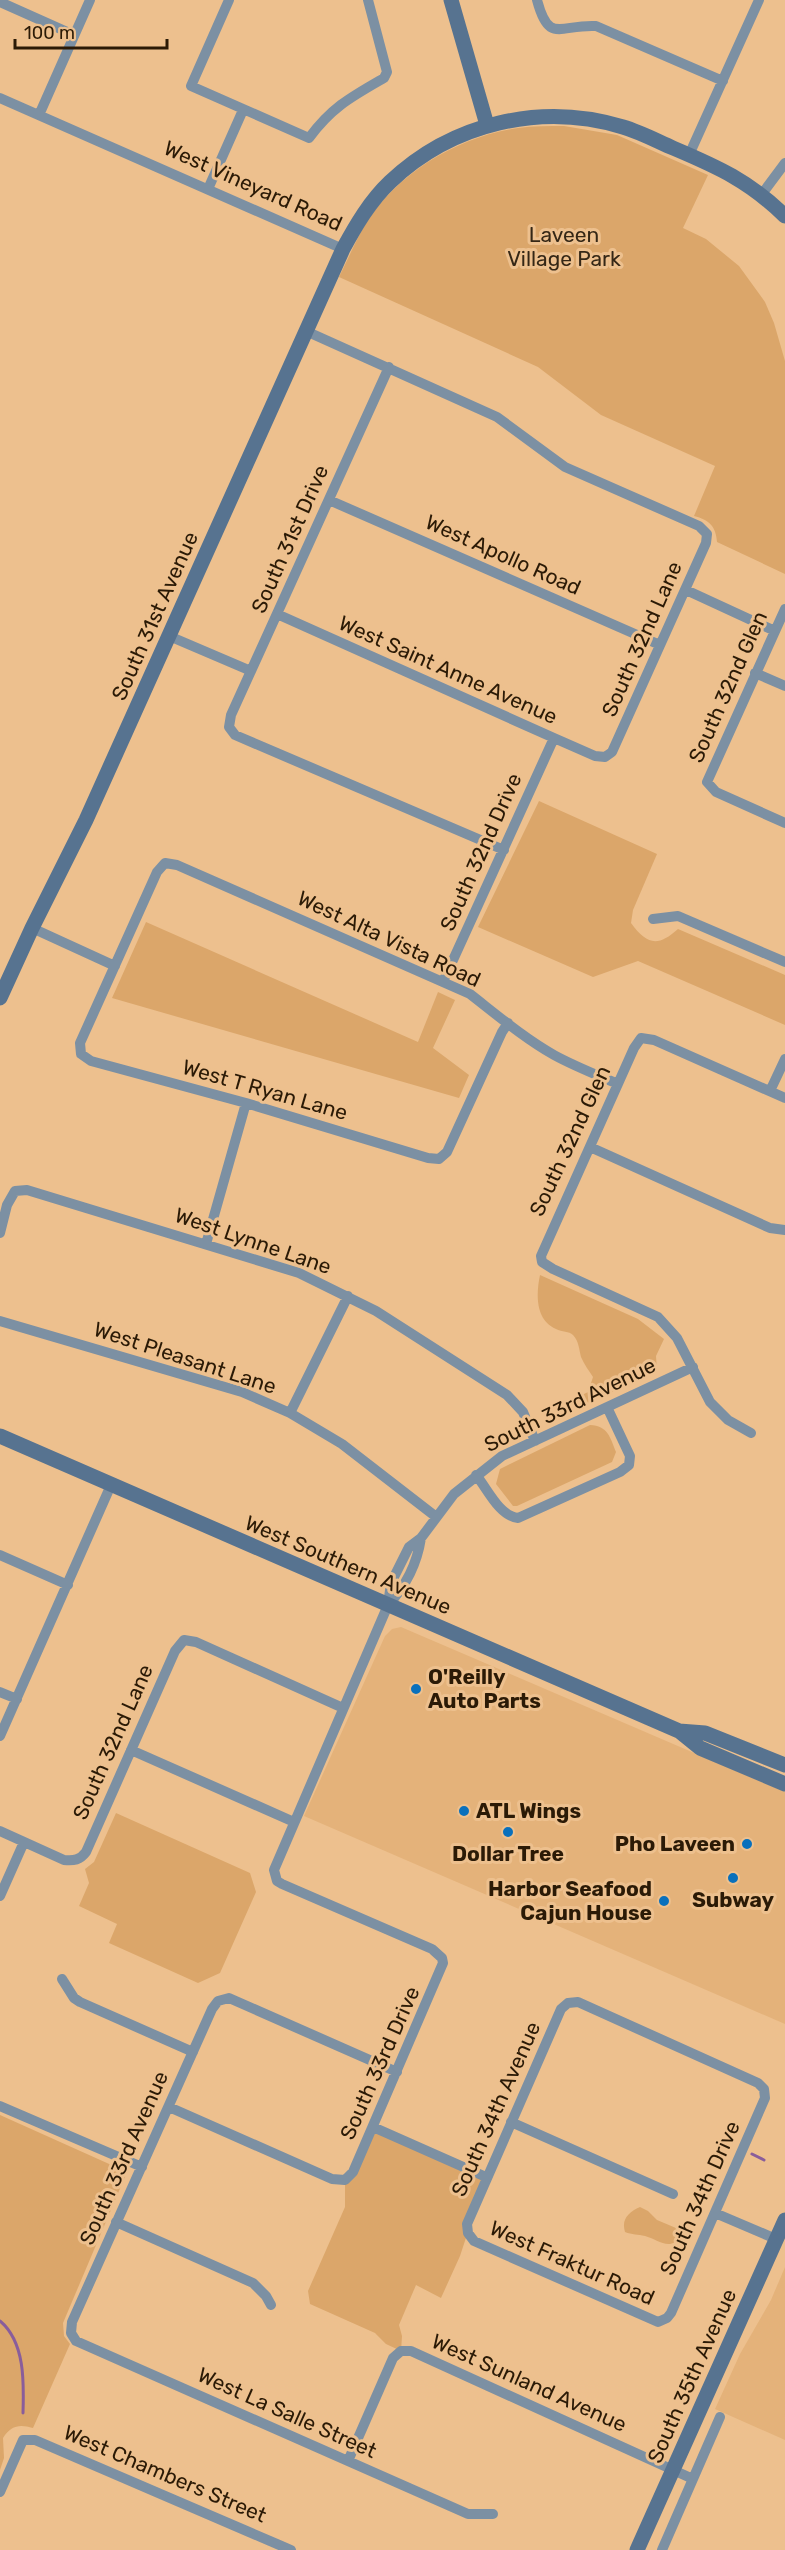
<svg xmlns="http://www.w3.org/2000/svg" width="785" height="2550" viewBox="0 0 785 2550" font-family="Rubik,sans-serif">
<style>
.built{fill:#e4b27a}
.green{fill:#dba66a}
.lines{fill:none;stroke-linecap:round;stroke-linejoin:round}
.stream{stroke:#895d9b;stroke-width:3}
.street{stroke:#7c90a3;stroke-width:10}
.secondary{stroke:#577390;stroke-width:15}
.poi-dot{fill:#0970bc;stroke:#edc08e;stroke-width:2}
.labels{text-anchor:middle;stroke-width:6;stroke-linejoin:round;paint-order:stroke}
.street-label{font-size:21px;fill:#2b1a06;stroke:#edc08e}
.park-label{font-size:21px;fill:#352716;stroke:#edc08e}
.poi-label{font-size:21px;font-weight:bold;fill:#2b1a06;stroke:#edc08e;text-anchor:start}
</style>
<rect width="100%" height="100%" fill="#edc08e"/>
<path class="built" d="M401,1627L785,1792V2024L304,1816L385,1636L392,1629Z
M785,2267V2440L715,2409L740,2354L771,2300Z"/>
<path class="green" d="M564,126L617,135L708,175L683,228L706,239L739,266L765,302L774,323L785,361V574L717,542C716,526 709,520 694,516L715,466L601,415L538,367L339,277C348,259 356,240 366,223C399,172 458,137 518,128C533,126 549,126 564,126Z
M539,801L657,854L633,910L631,923C647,945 658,947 678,929L785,975V1025L638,961L593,977L478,927Z
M146,922L418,1042L438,992L455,1000L433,1048L469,1075L459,1098L112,998Z
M540,1275L638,1319L664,1339L656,1356L657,1372L562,1414L558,1407L588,1392L593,1377C589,1371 584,1364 581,1357C579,1350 579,1341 573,1335C569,1331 562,1332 556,1329C535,1320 536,1294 540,1275Z
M590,1425C608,1426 610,1437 616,1452L612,1462L517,1506H513L496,1484L500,1469Z
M116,1813L250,1873L256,1892L220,1973L198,1983L109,1943L117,1924L79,1906L89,1883L85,1869L94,1862Z
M0,2115L127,2172L63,2323L64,2336L70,2344L33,2428C20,2424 11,2425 3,2438L4,2458L0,2470Z
M373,2127L486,2177L460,2256L441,2298L416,2285L399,2325L402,2336L401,2351L386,2344L375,2333L310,2304L308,2291L345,2207V2180Z
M640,2207L648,2211L657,2220L676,2228L680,2235C672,2253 657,2239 645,2236C638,2234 632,2235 625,2232C621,2219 629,2212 640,2207Z"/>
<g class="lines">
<path class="stream" d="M752,2154L764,2160
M0,2321C25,2342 24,2382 23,2413"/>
<path class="street" d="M229,0L191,86L309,138C332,107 351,97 384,78L387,72L368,0
M537,0C549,45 560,24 596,26L723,81
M0,2L74,35
M0,98L343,249
M39,115L90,0
M689,155L759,0
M208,189L243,110
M762,194L785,163
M389,367L231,715L229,727L235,735L504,850
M329,500L660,645
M686,590L775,631
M785,609L707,782L716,792L785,823
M277,614L554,738L595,756L605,757L612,752L706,543L707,534L699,526L565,467L497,417L308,332
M169,636L251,671
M755,673L785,686
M653,919L678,916L785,962
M32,928L115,966
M443,982L554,738
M508,1023L502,1032L447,1152L439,1159L428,1158L246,1103L91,1061L81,1054L80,1043L157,872L165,863L177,865L470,994C497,1015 524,1038 554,1055C574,1066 597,1075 618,1084
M770,1091L785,1059
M590,1147L770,1228L785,1230
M0,1233L7,1205L15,1191L27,1190L299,1273L376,1311L507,1395L523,1412L535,1441
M206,1244L246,1103
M0,1321L242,1392L290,1413L342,1444L435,1516
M290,1413L348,1296
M751,1433L728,1420L710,1402L677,1338L658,1317L553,1269L542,1262L541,1256L634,1048L641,1038L654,1040L785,1098
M476,1475C487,1488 499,1516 518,1518L620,1472L629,1465L630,1456L607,1407
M0,1555L68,1585
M388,1605C406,1586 417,1564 421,1538
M0,1692L17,1699
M0,1736L111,1485
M131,1750L294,1822
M0,1831L64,1860C74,1861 80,1860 86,1852L175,1651L184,1640L196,1642L343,1708
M0,1896L24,1842
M62,1979L74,1998L80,2002L193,2052
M578,2002L758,2083L764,2089L765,2098L671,2313L667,2318L658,2322L474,2241L468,2233L467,2224L561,2009L568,2003Z
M397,2072L229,1998L218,2001L212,2009L72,2322L71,2333L76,2341L468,2514H493
M0,2106L142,2167
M169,2107L332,2179L345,2180L353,2172L443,1963L442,1958L432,1949L282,1884L277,1881L274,1870L388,1605L391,1583L409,1547L421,1538L454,1494L502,1456L693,1367
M511,2122L673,2194
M373,2127L486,2177
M715,2213L776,2239
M116,2222L253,2283L266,2296L271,2305
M348,2461L393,2358L401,2351H411L693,2479
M0,2492L23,2440H35L291,2550
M662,2550L720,2417"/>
<path class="secondary" d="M451,0L487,125
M0,998L32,928L86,820L343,249C356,225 370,201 390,182C452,123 541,102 623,127C640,132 657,141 673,148C718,167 749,181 785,216
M0,1436L679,1731L700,1748L785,1784
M679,1731L705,1733L785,1765
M637,2550L785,2220"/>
</g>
<g class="poi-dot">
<circle cx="416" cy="1689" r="6"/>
<circle cx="464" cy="1811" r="6"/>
<circle cx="508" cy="1832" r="6"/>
<circle cx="747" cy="1844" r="6"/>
<circle cx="733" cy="1878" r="6"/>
<circle cx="664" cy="1901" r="6"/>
</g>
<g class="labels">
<g class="street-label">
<text transform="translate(253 186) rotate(24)" y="7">West Vineyard Road</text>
<text transform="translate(290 539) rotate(-66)" y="7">South 31st Drive</text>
<text transform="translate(503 555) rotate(24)" y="7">West Apollo Road</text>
<text transform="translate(155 616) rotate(-66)" y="7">South 31st Avenue</text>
<text transform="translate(642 639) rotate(-66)" y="7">South 32nd Lane</text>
<text transform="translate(448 670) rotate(24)" y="7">West Saint Anne Avenue</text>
<text transform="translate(728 687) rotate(-66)" y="7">South 32nd Glen</text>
<text transform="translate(481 852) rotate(-66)" y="7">South 32nd Drive</text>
<text transform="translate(389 939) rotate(25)" y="7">West Alta Vista Road</text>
<text transform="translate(265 1090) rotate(16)" y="7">West T Ryan Lane</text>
<text transform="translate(570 1141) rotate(-65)" y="7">South 32nd Glen</text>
<text transform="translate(253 1241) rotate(19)" y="7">West Lynne Lane</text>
<text transform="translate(185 1358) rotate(18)" y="7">West Pleasant Lane</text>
<text transform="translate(570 1405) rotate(-26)" y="7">South 33rd Avenue</text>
<text transform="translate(348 1565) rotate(23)" y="7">West Southern Avenue</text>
<text transform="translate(113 1742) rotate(-66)" y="7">South 32nd Lane</text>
<text transform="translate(380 2063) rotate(-66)" y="7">South 33rd Drive</text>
<text transform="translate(496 2109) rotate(-66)" y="7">South 34th Avenue</text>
<text transform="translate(124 2158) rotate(-66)" y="7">South 33rd Avenue</text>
<text transform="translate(700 2198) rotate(-66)" y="7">South 34th Drive</text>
<text transform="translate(572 2263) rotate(24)" y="7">West Fraktur Road</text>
<text transform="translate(692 2376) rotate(-66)" y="7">South 35th Avenue</text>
<text transform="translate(529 2383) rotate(24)" y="7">West Sunland Avenue</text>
<text transform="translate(287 2413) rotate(24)" y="7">West La Salle Street</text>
<text transform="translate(165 2474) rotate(23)" y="7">West Chambers Street</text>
</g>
<g class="park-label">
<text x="564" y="242">Laveen<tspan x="564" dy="24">Village Park</tspan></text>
</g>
<g class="poi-label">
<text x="428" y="1684">O'Reilly<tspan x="428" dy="24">Auto Parts</tspan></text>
<text x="476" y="1818">ATL Wings</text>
<text x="735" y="1851" text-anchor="end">Pho Laveen</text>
<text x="508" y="1861" text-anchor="middle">Dollar Tree</text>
<text x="652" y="1896" text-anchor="end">Harbor Seafood<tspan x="652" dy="24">Cajun House</tspan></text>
<text x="733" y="1907" text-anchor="middle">Subway</text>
</g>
</g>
<path d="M15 39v9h152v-9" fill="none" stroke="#2b1a06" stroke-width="3"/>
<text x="24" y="39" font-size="18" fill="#2b1a06" stroke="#edc08e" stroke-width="4.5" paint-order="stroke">100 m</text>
</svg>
